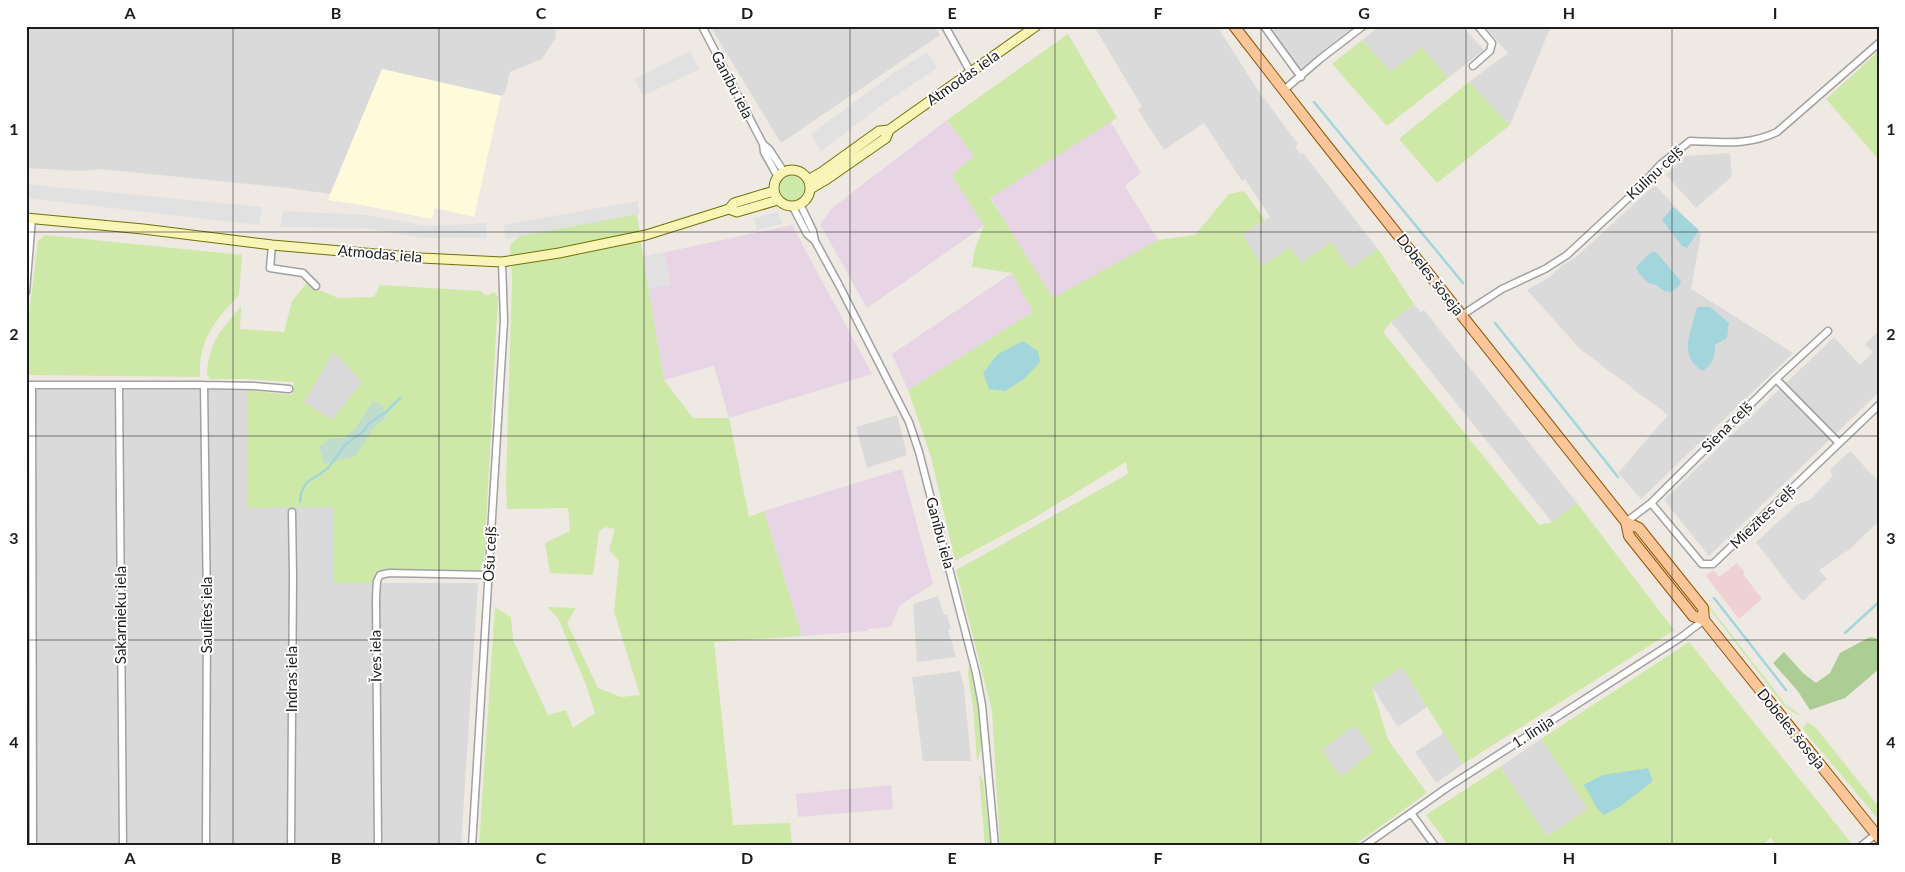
<svg xmlns="http://www.w3.org/2000/svg" width="1905" height="872" viewBox="0 0 1905 872" font-family="Lato,sans-serif">
<style>
.residential{fill:#dbdada}
.commercial{fill:#efd1d3}
.industrial{fill:#e7d4e5}
.education{fill:#fffbda}
.grass{fill:#cee8a8;fill-rule:evenodd}
.forest{fill:#adcd97}
.wetland{fill:#bfdccc}
.parking{fill:#e1e1e1}
.water{fill:#a3d5dc}
.lines{fill:none;stroke-linecap:round;stroke-linejoin:round}
.stream{stroke:#a3d5dc;stroke-width:2.5}
.minor-casing{stroke:#a1a1a1;stroke-width:9}
.secondary-casing{stroke:#717205;stroke-width:11}
.primary-casing{stroke:#945401;stroke-width:12}
.minor{stroke:#fff;stroke-width:6}
.secondary{stroke:#f9f5b6;stroke-width:9}
.primary{stroke:#fbc79a;stroke-width:10}
.grid{fill:none;stroke:#1d1d1d;stroke-width:1;stroke-opacity:0.55}
.labels{text-anchor:middle;stroke-width:4;stroke-linejoin:round;paint-order:stroke}
.street-label{font-size:15px;fill:#1d1d1d;stroke:#fff}
.neatline{fill:none;stroke:#1d1d1d;stroke-width:2}
.grid-label{font-size:16px;text-anchor:middle;font-weight:bold;fill:#1d1d1d}
</style>
<rect width="100%" height="100%" fill="#eee9e2"/>
<path class="residential" d="M26,26H555L556,37L542,59L510,72L505,93L501,96L382,69L330,194L288,188L101,169L78,171L26,168Z
M710,26H934L940,35L781,143Z
M1094,26H1217L1257,89L1298,144L1295,147L1300,154L1303,153L1378,249L1350,269L1300,263L1262,266L1241,234L1270,217L1245,179L1242,181L1204,123L1164,150L1138,110L1142,107Z
M1277,26H1356L1300,69L1272,32Z
M1380,26H1462L1484,50L1448,78L1422,47L1391,72L1362,40Z
M1484,26H1551L1510,125L1469,82L1508,53Z
M1730,153L1732,176L1696,208L1666,175L1686,156Z
M1655,185L1701,234L1691,289L1793,353L1641,499L1618,473L1668,415L1580,349L1527,290L1548,278L1564,264L1575,258Z
M1414,304L1421,312L1424,310L1577,503L1552,522L1391,322Z
M1879,331V392L1709,556L1664,500L1834,337L1860,365L1873,352L1865,344Z
M334,351L362,382L332,420L304,402Z
M26,390H248V507H334L335,583H478L461,846H26Z
M897,415L907,455L867,468L856,427Z
M1879,424L1850,451L1879,482V521L1850,549L1819,570L1827,579L1803,601L1792,589L1756,542L1798,504L1810,500L1833,476L1830,470Z
M938,596L944,615L947,614L951,629L948,630L956,657L917,662L913,604Z
M1402,667L1427,707L1398,727L1372,687Z
M960,671L964,687L971,761H923L912,677Z
M1355,725L1373,751L1341,777L1322,750Z
M1444,733L1463,764L1436,783L1415,752Z
M1541,739L1588,809L1547,836L1500,767Z"/>
<path class="commercial" d="M1737,563L1745,572L1743,574L1762,599L1739,619L1706,576L1713,570L1719,577Z"/>
<path class="industrial" d="M947,120L975,156L952,175L984,226L867,308L820,224L832,208Z
M1110,121L1141,173L1125,186L1158,240L1053,299L990,197Z
M792,225L872,374L729,418L714,366L664,380L643,257Z
M1012,273L1033,312L908,390L892,354Z
M902,469L933,584L900,605L891,627L868,629V631L802,636L764,511Z
M891,785L893,809L798,817L796,794Z"/>
<path class="education" d="M382,69L501,96L474,217L435,208L432,219L362,205L328,200Z"/>
<path class="grass" d="M1068,34L1117,118L990,198L1053,298L1158,240L1195,235L1229,194L1244,191L1265,220L1242,234L1262,266L1290,247L1301,263L1331,242L1350,269L1378,249L1414,304L1391,322L1383,332L1539,525L1552,522L1577,503L1674,630L1463,764L1402,667L1372,687L1388,740L1427,793L1353,846H1000L992,711L956,570L1128,474L1126,462L1029,521L955,561L931,457L908,390L1033,312L1012,273L972,267L975,248L984,226L952,175L974,156L947,120ZM1355,725L1373,751L1341,777L1322,750Z
M1362,40L1391,72L1422,47L1448,78L1387,126L1332,64Z
M1879,51V160L1826,99Z
M1469,82L1510,125L1437,183L1399,139Z
M780 188a12 12 0 1 1 24 0a12 12 0 1 1-24 0Z
M637,214L643,257L664,380L693,418H729L749,517L764,511L802,636L714,642L733,825L790,823L792,846H479L495,607L511,617L513,640L548,715L566,710L573,728L595,713L586,685L558,618L547,607L576,608L567,623L598,688L621,697L640,695L614,612L619,561L609,550L615,529L606,527L599,531L593,575L550,573L545,543L570,531L568,508L507,509L506,482L512,278L510,245L520,235Z
M45,235L242,255L239,295C215,320 198,341 200,377L26,375V340L38,241Z
M306,284L338,298L374,297L380,285L481,291L486,296L494,292L498,297L484,564L479,572L378,570L373,583H334V507L248,508V390L292,395L294,382L247,379H210L207,374C210,338 220,333 241,306L240,329L284,332L292,301ZM334,352L362,382L332,420L304,402ZM373,401L387,416L373,429L356,456L331,438H344L356,427Z
M1701,598H1703L1786,705L1801,715L1796,714L1784,706Z
M1689,642L1852,844L1850,846H1777L1771,838L1761,846H1449L1426,815L1500,767L1547,836L1588,809L1541,739Z
M969,664C974,681 988,748 977,760L973,707L968,675Z
M1808,722L1817,729L1879,807V820L1805,732L1803,727Z
M979,774L983,780L991,846H985Z"/>
<path class="forest" d="M1870,637L1879,639V669L1845,698L1810,710L1797,690L1773,663L1784,652L1803,673L1816,683L1830,673L1840,653Z"/>
<path class="wetland" d="M373,401L383,406L387,416L373,429L356,456L324,464L319,447L331,438H344L356,427Z"/>
<path class="parking" d="M690,51L699,69L643,96L634,79Z
M927,52L937,68L879,107L821,151L811,134L894,73Z
M26,183L34,185L262,207L259,225L26,198Z
M638,201L639,214L505,239L504,225Z
M283,211L367,215L426,226L486,223L487,238H422L366,228L280,227Z
M778,212L782,224L757,230L754,218Z
M665,253L671,285L649,289L643,257Z"/>
<path class="water" d="M1673,207L1699,230L1687,248L1682,246L1662,220Z
M1651,252H1656L1681,281L1679,286L1671,292C1660,292 1660,284 1648,283L1638,272L1636,267Z
M1697,307H1710L1729,323L1727,338L1715,345C1715,358 1713,364 1702,371C1677,354 1692,331 1697,307Z
M1023,341L1038,351L1040,362L1024,379L1005,391L989,389L983,373L998,354Z
M1648,768L1653,781L1621,806L1604,815C1592,806 1593,796 1583,785L1603,775Z"/>
<g class="lines">
<path class="stream" d="M1314,102L1463,283
M1495,323L1618,477
M300,502L301,493L307,482L317,476L328,468L346,444L365,430L368,424L387,411L400,398
M1714,598L1786,690
M1845,633L1879,602"/>
<g class="minor-casing">
<path id="minor" d="M702,26L763,144L769,149L784,172
M945,26L971,73
M1264,26L1301,77
M1473,66L1490,51L1492,43L1478,26
M1284,90L1320,59L1363,26
M763,144L764,152L778,177
M800,204L813,231L815,241
M793,207L807,234L815,241L840,287L909,422L919,452L976,673L982,705L995,846
M272,245L270,268L303,273L316,286
M26,292L32,218
M1462,315L1502,289L1545,269L1567,255L1637,190L1661,164L1690,141C1722,142 1748,146 1777,132L1879,43
M1776,379L1839,443
M26,385H204L254,386L289,389
M32,385L33,846
M119,385L123,846
M204,385L207,605L206,846
M1651,503L1702,564H1713L1879,405
M1626,522L1651,503L1776,379L1828,331
M1411,813L1435,846
M291,846L293,576L292,512
M378,846L376,597L377,581L380,575L389,573L489,575
M472,846L504,321L502,262
M1364,846L1448,787L1680,638L1704,620
M1861,846L1876,834"/>
</g>
<g class="secondary-casing">
<path id="secondary" d="M774 188a18 18 0 1 1 36 0a18 18 0 1 1-36 0Z
M808,180L822,172L879,131L889,130L1036,26
M810,189L827,179L886,138L889,130
M729,209L737,212L778,200
M26,218L143,229L272,245L422,258L502,262L559,253L646,235L729,209L734,203L774,191"/>
</g>
<g class="primary-casing">
<path id="primary" d="M1234,26L1320,137L1626,522L1639,528L1703,608L1704,620
M1626,522L1629,536L1693,616L1704,620L1879,838"/>
</g>
<use href="#minor" class="minor"/>
<use href="#secondary" class="secondary"/>
<use href="#primary" class="primary"/>
</g>
<path class="grid" d="M233,26V846M439,26V846M644,26V846M850,26V846M1055,26V846M1261,26V846M1466,26V846M1672,26V846M26,232H1879M26,436H1879M26,640H1879"/>
<g class="labels">
<g class="street-label">
<text transform="translate(963 78) rotate(-35)" y="5">Atmodas iela</text>
<text transform="translate(732 85) rotate(63)" y="5">Ganību iela</text>
<text transform="translate(1655 173) rotate(-43)" y="5">Kūliņu ceļš</text>
<text transform="translate(380 254) rotate(5)" y="5">Atmodas iela</text>
<text transform="translate(1430 275) rotate(52)" y="5">Dobeles šoseja</text>
<text transform="translate(1727 427) rotate(-45)" y="5">Siena ceļš</text>
<text transform="translate(1763 517) rotate(-44)" y="5">Miezītes ceļš</text>
<text transform="translate(940 533) rotate(75)" y="5">Ganību iela</text>
<text transform="translate(490 554) rotate(-87)" y="5">Ošu ceļš</text>
<text transform="translate(121 615) rotate(-90)" y="5">Sakarnieku iela</text>
<text transform="translate(207 615) rotate(-90)" y="5">Saulītes iela</text>
<text transform="translate(376 656) rotate(-91)" y="5">Īves iela</text>
<text transform="translate(292 679) rotate(-90)" y="5">Indras iela</text>
<text transform="translate(1791 729) rotate(51)" y="5">Dobeles šoseja</text>
<text transform="translate(1533 732) rotate(-33)" y="5">1. līnija</text>
</g>
</g>
<rect width="1905" height="872" fill="none" stroke="#ffffff" stroke-width="55"/>
<rect x="28" y="28" width="1850" height="816" class="neatline"/>
<g class="grid-label">
<text x="130" y="19">A</text>
<text x="336" y="19">B</text>
<text x="541" y="19">C</text>
<text x="747" y="19">D</text>
<text x="952" y="19">E</text>
<text x="1158" y="19">F</text>
<text x="1364" y="19">G</text>
<text x="1569" y="19">H</text>
<text x="1775" y="19">I</text>
<text x="14" y="135">1</text>
<text x="1891" y="135">1</text>
<text x="14" y="340">2</text>
<text x="1891" y="340">2</text>
<text x="14" y="544">3</text>
<text x="1891" y="544">3</text>
<text x="14" y="748">4</text>
<text x="1891" y="748">4</text>
<text x="130" y="864">A</text>
<text x="336" y="864">B</text>
<text x="541" y="864">C</text>
<text x="747" y="864">D</text>
<text x="952" y="864">E</text>
<text x="1158" y="864">F</text>
<text x="1364" y="864">G</text>
<text x="1569" y="864">H</text>
<text x="1775" y="864">I</text>
</g>
</svg>
